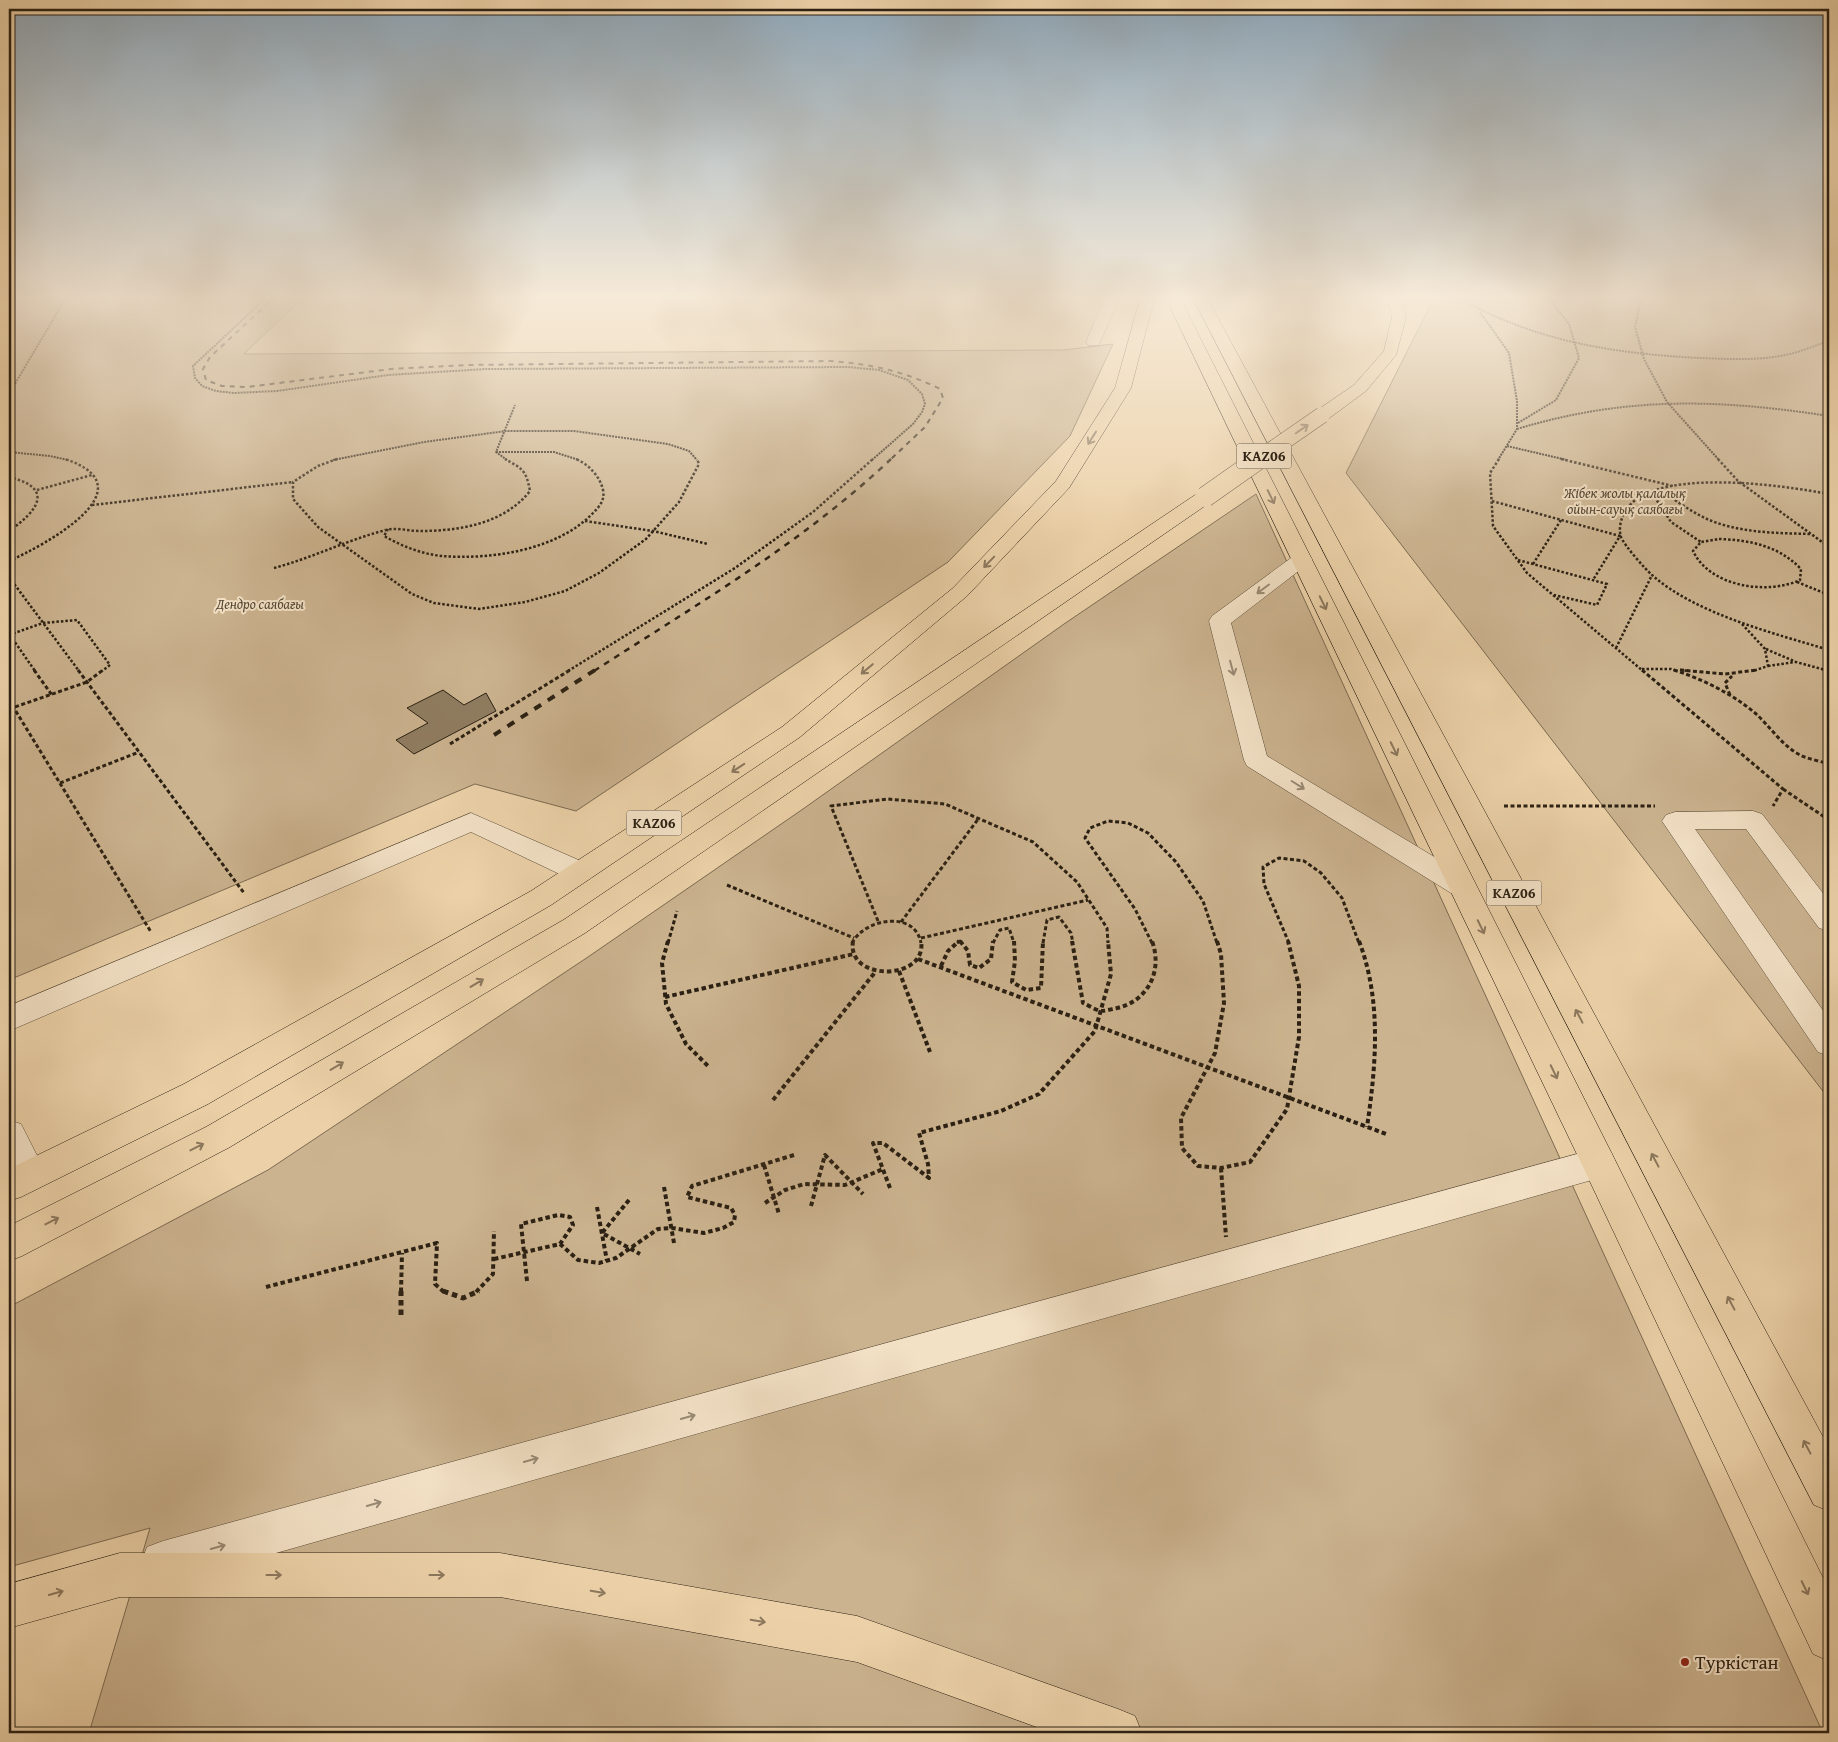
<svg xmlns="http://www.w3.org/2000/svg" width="1838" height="1742" viewBox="0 0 1838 1742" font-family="'Gentium Book Plus',serif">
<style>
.green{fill:#cbb38f;stroke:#7b6a51}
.building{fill:#8f7c60;stroke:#2b2013}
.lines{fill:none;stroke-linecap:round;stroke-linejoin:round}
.minor-casing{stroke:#5b4c38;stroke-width:1}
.major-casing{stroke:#2b2013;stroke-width:1}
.highway-casing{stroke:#2b2013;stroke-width:1}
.path-far4{stroke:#2b2013;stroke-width:2;stroke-dasharray:2 1;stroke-linecap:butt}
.path-far3{stroke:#2b2013;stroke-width:2.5;stroke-dasharray:2.5 2;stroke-linecap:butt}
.path-far2{stroke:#2b2013;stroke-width:3;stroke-dasharray:4 2.5;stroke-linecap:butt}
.path-far1{stroke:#2b2013;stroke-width:4;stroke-dasharray:4.5 3;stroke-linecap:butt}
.path{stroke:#2b2013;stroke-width:5;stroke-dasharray:5.5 4;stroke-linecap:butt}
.minor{fill:#f3e1c6;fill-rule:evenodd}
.major{fill:#ecd1a8;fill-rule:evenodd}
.highway{fill:#ecd1a8;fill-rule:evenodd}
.rail-far2{stroke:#2b2013;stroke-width:2;stroke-dasharray:5 5;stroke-linecap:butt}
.rail-far1{stroke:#2b2013;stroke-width:2.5;stroke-dasharray:6 6;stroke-linecap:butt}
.rail{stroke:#2b2013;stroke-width:4;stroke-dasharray:8 8;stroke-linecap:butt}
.highway-bridge-far1-casing{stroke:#2b2013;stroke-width:17;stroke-linecap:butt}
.highway-bridge-casing{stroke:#2b2013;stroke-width:21;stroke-linecap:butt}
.highway-bridge-far1{stroke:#ecd1a8;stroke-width:16}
.highway-bridge{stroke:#ecd1a8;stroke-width:20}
.oneway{stroke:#8c785e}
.oneway2{stroke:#998a75}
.poi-dot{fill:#8f2418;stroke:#f3e1c6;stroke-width:2}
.labels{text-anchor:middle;stroke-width:4;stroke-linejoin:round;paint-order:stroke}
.far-park-label{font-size:14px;font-style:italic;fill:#534532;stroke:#f3e1c6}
.shield{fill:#f3e1c6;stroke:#675a49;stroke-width:1}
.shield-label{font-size:15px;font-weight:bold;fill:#2b2013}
.near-poi-label{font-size:19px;fill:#2b2013;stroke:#f3e1c6;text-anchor:start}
</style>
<rect width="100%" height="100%" fill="#ecd1a8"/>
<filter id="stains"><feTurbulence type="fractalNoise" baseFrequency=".004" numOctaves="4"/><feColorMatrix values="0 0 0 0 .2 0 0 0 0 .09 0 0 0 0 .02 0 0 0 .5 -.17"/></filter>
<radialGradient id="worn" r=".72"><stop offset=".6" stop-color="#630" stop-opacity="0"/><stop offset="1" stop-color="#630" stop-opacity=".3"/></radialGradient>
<path class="green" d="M9,296H305L244,354L1063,350L1113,344L1070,436L948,562L576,811L475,784L9,980Z
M1435,296H1829V1099L1346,473Z
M1256,494L1823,1733H89L150,1528L9,1567V1307L268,1170L588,957L803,809L1064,624Z"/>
<path class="building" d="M443,690L464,705L486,693L496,711L414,754L396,740L428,723L407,708Z"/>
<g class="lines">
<g class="minor-casing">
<path id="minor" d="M1101,296H1115L1116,305L1100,342L1098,345H1088L1086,342L1102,305Z
M1302,553L1309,555L1312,559L1309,563L1231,623L1267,756L1471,879L1475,886L1471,893L1461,896L1451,893L1247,766L1244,760L1209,621L1212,616L1295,555Z
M1753,811L1762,814L1829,901V931L1819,928L1746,829H1695L1829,1019V1056L1818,1052L1662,821L1666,815L1675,812Z
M471,813L590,865L594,872L590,879L580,882L570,879L471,832L9,1031V1006Z
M9,1120L21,1124L47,1175L42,1186L30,1190L18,1186L9,1168Z
M1599,1148L1611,1152L1616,1163L1611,1174L1599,1178L163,1585L147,1579L141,1563L147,1547L163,1541Z"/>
</g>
<g class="major-casing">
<path id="major" d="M1165,296H1179L1611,1152L1829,1590V1661L1813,1654L1584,1169Z
M1192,296H1206L1829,1448V1511L1814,1505Z
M120,1553H500L857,1616L1118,1709L1135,1716L1142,1733H1053L857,1662L500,1597H120L9,1628V1584Z"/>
</g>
<g class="highway-casing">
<path id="highway" d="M1141,296H1155L1131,388L1069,488L967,596L800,737L551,905L208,1104L21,1197L9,1201V1169L184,1084L531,891L782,727L953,588L1056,481L1115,388Z
M1387,296H1401L1406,317L1396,355L1366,391L1328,419H1316L1314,415L1316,411L1354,385L1384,351L1392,317Z
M1205,491L1212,493L1214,497L1212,501L585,933L230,1147L22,1256L9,1261V1226L206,1127L565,919L1198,493Z"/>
</g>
<path class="path-far4" d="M268,296L193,366L195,378L202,386L216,391L234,393L277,391L388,375L486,369L848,367L879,370L908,380L922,394L925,404L922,412L913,424L872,460
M1455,296C1534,341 1609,353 1699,358C1729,359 1761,361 1790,354C1802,351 1814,346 1826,342L1829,338
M1642,296L1635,327L1644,359L1667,402L1719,460
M1822,296L1829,302
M1480,312L1509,353L1517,401V429L1498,460
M9,394L64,301L71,296
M1518,423L1556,400L1579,358L1569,324L1547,296
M1517,429C1626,396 1718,399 1829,416
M1507,446L1567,460
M9,452L50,456L68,460
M496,452H554L579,460
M333,460L424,442L506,431H574L668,444L689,451L697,460
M507,460L496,452L515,405"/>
<path class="path-far3" d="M337,459L318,466L293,482V499L318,527L412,594L434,603L479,609L525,602L565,591L599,573L646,539L679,502L699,464L697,459
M1499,459L1490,473L1493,526L1527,573L1643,671
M1561,459L1673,486
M1718,459L1738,481L1829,547
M9,477C55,488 38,511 9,531
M37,490L92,475
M1660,490C1675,500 1690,511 1707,519C1739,533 1776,533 1811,534
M1652,493L1671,522L1701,542
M1829,494C1786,486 1640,463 1622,518C1620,524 1619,531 1621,537C1624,545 1645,569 1652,575C1696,614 1773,633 1829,650
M1492,501L1620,536L1593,580
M92,505L293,482
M585,521L653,531L708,544
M388,529L384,536C402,546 421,554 442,556C491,560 558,550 593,513C600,506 605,500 603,490C600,476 588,464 576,459
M1719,539C1750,540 1779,546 1801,569L1800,580C1767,595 1710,587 1693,551L1701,542Z
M1518,560L1607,584L1597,605L1554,595
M9,561C43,546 152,488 65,459
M1533,564L1561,520
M274,568C312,558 347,540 386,530C397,527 408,531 420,531C459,531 504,524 530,491C526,470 523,469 505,459
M9,577L79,671
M1797,582L1829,595
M1742,624L1765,649L1768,666L1753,671
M9,635L43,623L77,620L110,665L102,671
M10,635L35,671
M1616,648L1652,575
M1766,649L1796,662L1829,671
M1768,666L1795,662
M1642,669H1671L1677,671
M1680,670L1689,671
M568,671L735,568L813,512L873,459"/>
<path class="path-far2" d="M34,670L52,695
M78,670L244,893
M1642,670L1783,789L1773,806
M1674,670C1702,679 1731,693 1755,713C1770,726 1781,745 1800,755C1808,759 1820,761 1829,764
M1680,670L1725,674L1757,670
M1825,670L1829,671
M1730,695L1725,683L1732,676
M9,700L151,932
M9,709L87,682L103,670
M450,744L570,670
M60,783L139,752
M1783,789L1829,820
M1504,806H1655
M727,885L854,938
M878,921L831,806L887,799L945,804L1033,842L1077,882L1107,928L1108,943
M901,922L979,818
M921,938L1088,900
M668,943L677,911
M852,943C865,918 915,910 921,943
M957,943L960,941L961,943
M993,943L1000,930L1009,928L1014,943
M1043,943L1047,920L1059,917L1071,933L1073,943
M1152,943L1135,909L1085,838L1090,828L1108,821L1128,823L1148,833L1176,862L1203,901L1217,943
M1289,943L1264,884L1263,867L1279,858L1304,861L1321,873L1342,898L1359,943"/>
<path class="path-far1" d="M668,941L662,963L666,1004L686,1044L708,1066
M853,941C846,982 928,981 921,941
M960,941L968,951L970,965L979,968L991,959L993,941
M1014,941L1015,961L1012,982L1026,990L1041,988L1043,941
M1072,941L1083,1003C1088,1005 1095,1010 1101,1011C1106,1011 1112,1009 1117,1008C1148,1001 1163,971 1152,941
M1217,941L1221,954L1224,1003L1215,1053L1181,1118L1182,1148L1198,1166L1221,1168L1250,1162L1287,1109L1299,1037V986L1288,941
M1359,941C1382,1001 1376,1066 1367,1127
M918,959L1386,1134
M941,966L948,951L959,941
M899,971L930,1052
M665,997L854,954
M773,1100L876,971
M764,1165L779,1214
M1221,1168L1226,1237
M664,1187L674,1243
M890,1188L873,1143H883L929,1178L928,1164L919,1133L1001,1111L1039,1094L1095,1031L1111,974L1108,941
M629,1200L602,1233L640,1254
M765,1203L785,1190L804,1184L845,1185L883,1169
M811,1206L825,1155L863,1194
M597,1207L607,1261
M494,1259L560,1244L578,1260L599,1263L616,1258L658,1229L672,1228L704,1233L723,1228L734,1222L735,1215L731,1208L687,1197L692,1186L794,1155
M527,1281L521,1224L558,1215L570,1217L573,1225L560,1244
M266,1287L437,1243L435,1284L444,1292
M401,1292L402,1253
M476,1292L493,1274L494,1231"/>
<path class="path" d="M443,1291L463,1298L479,1291
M401,1315V1291"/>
<use href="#minor" class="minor"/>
<use href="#major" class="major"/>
<use href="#highway" class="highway"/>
<path class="rail-far2" d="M276,296L210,357L203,369L206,380L222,386L247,387L391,369L467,365L830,361C870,364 904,371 940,389L943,398L925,427L890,460"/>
<path class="rail-far1" d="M594,671C696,605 802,543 891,459"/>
<path class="rail" d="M494,735L595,670"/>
<g class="highway-bridge-far1-casing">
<path id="highway-bridge-far1" d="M1257,460L1322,415"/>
</g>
<g class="highway-bridge-casing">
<path id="highway-bridge" d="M1205,497L1259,459"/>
</g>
<use href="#highway-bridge-far1" class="highway-bridge-far1"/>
<use href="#highway-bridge" class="highway-bridge"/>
</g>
<defs><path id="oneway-shaft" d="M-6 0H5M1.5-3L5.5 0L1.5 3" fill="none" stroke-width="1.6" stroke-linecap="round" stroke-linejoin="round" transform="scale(1.25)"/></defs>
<g class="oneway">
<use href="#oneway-shaft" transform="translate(1302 429) rotate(-35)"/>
<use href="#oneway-shaft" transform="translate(1092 438) rotate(122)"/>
<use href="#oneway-shaft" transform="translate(1271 497) rotate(64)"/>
<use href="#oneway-shaft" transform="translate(989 562) rotate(134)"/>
<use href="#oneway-shaft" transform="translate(1323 603) rotate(64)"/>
<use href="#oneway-shaft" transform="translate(867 669) rotate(140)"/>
<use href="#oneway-shaft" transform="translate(1394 749) rotate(64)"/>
<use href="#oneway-shaft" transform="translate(738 768) rotate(147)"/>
<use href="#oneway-shaft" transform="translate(1481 927) rotate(64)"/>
<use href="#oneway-shaft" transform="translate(477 983) rotate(-31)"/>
<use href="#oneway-shaft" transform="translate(1579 1016) rotate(-118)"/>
<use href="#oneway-shaft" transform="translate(337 1066) rotate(-31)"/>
<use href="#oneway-shaft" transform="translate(1554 1072) rotate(64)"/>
<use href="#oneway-shaft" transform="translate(197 1147) rotate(-27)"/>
<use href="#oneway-shaft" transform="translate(1655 1160) rotate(-118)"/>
<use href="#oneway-shaft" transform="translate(52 1221) rotate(-27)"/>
<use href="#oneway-shaft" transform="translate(1731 1303) rotate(-118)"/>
<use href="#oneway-shaft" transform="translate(1807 1447) rotate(-118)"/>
<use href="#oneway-shaft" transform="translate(274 1575)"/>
<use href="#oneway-shaft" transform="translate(437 1575)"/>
<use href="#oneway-shaft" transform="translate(1805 1588) rotate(64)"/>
<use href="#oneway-shaft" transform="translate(598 1592) rotate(10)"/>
<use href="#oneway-shaft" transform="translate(56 1593) rotate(-16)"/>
<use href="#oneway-shaft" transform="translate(758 1621) rotate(10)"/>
</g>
<g class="oneway2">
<use href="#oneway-shaft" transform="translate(1263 589) rotate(143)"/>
<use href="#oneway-shaft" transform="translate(1232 668) rotate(75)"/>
<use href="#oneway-shaft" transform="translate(1298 785) rotate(32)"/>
<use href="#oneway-shaft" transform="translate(688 1417) rotate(-16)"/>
<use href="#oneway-shaft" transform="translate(531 1460) rotate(-16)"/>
<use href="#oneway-shaft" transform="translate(374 1504) rotate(-16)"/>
<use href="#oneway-shaft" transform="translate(218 1547) rotate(-16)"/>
</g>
<linearGradient id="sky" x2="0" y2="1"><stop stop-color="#8fa8ba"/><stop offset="0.55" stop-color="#f6ead8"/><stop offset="1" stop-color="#f6ead8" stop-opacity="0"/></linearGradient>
<rect width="1838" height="540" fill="url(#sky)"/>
<circle class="poi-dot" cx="1685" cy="1662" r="5"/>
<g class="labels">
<g class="far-park-label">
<text x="1625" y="498">Жібек жолы қалалық<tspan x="1625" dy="16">ойын-сауық саябағы</tspan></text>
<text x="260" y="609">Дендро саябағы</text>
</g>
<g class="shield">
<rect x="1236.5" y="443.5" width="55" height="25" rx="4"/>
<rect x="626.5" y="810.5" width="55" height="25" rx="4"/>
<rect x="1486.5" y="880.5" width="55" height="25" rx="4"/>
</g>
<g class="shield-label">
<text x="1264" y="461">KАZ06</text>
<text x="654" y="828">KАZ06</text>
<text x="1514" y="898">KАZ06</text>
</g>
<g class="near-poi-label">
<text x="1695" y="1669">Туркістан</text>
</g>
</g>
<rect width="1838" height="1742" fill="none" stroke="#ecd1a8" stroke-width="30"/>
<rect x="10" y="10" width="1818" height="1722" fill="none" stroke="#2b2013" stroke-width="2.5"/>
<rect x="15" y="15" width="1808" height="1712" fill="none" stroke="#2b2013"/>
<rect width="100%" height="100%" filter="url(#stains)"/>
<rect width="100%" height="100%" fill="url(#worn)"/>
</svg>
